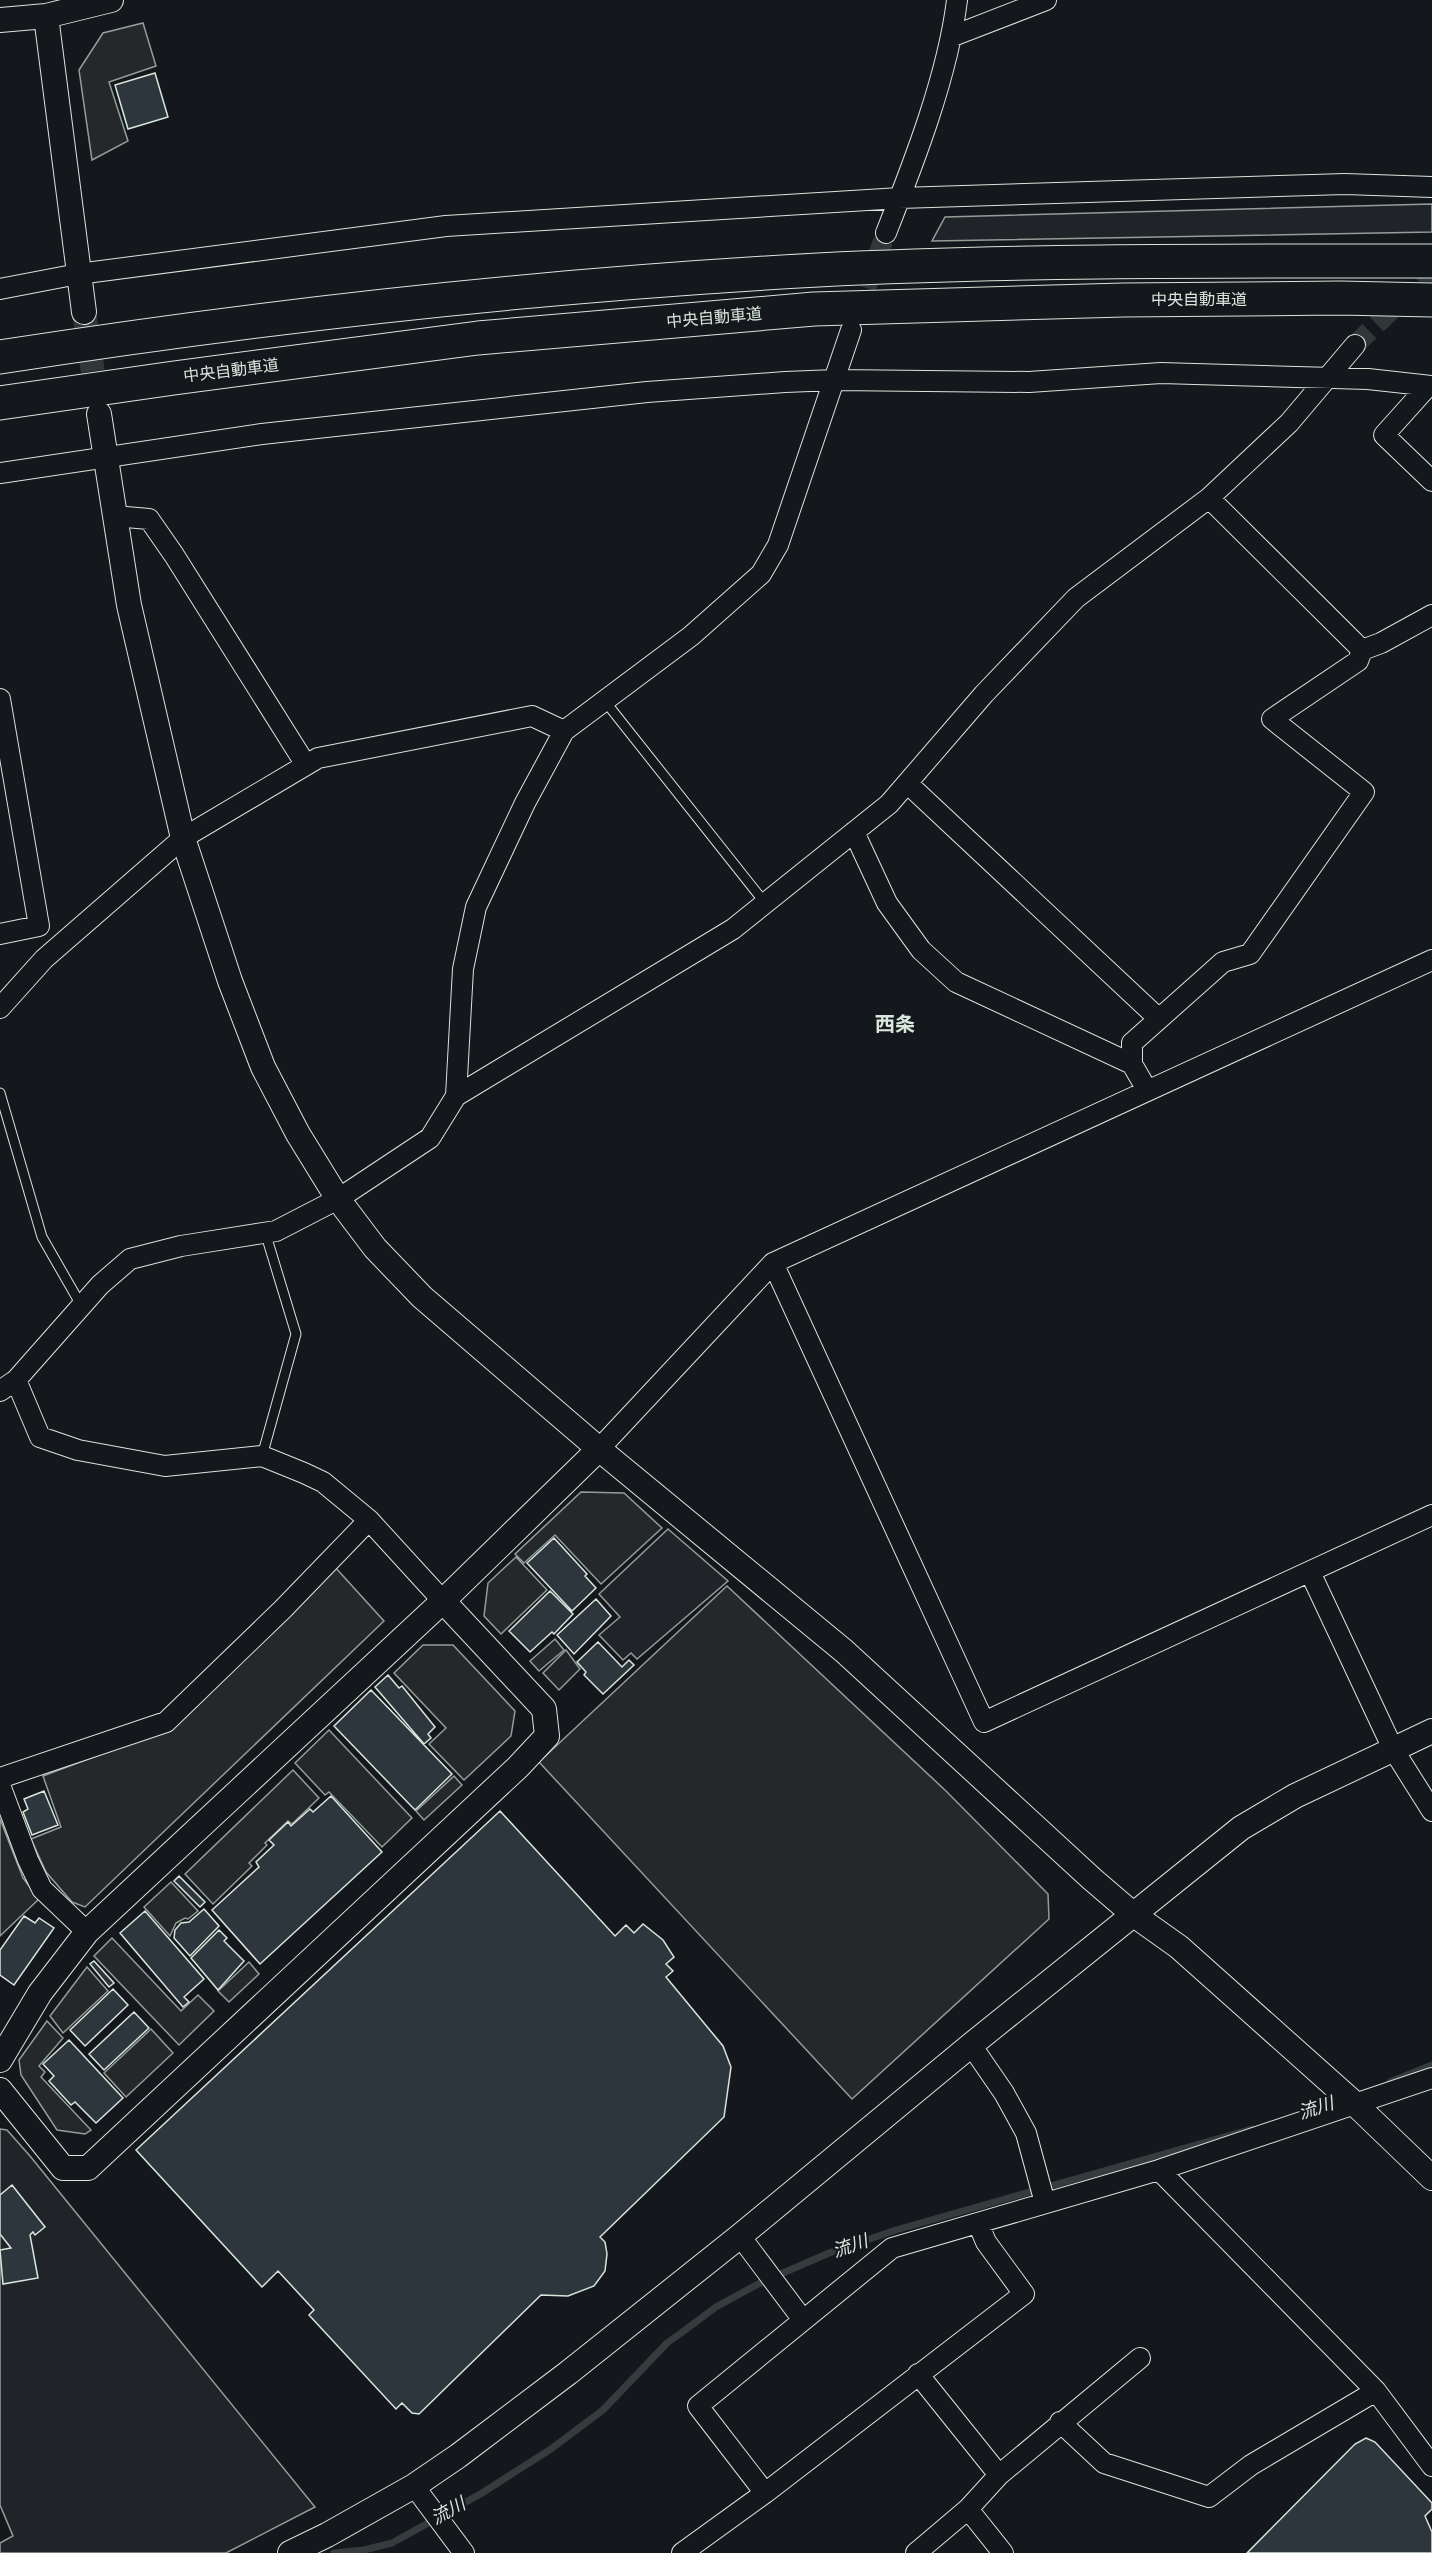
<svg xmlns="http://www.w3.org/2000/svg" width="1432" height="2553" viewBox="0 0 1432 2553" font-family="Mulish,'Noto Sans JP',sans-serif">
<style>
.green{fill:#202428;stroke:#939e99;stroke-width:1.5}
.parking{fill:#24282b;stroke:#939e99;stroke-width:1.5}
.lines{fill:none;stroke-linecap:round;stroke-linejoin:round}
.stream{stroke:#363b3e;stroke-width:7}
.building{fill:#2c363c;stroke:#d8e6dc;stroke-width:1.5}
.minor-tunnel{stroke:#313739;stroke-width:20;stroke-dasharray:20 10;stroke-linecap:butt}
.tertiary-tunnel{stroke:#313739;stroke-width:24;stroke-dasharray:24 12;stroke-linecap:butt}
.service-casing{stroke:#d8e6dc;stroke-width:11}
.minor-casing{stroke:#d8e6dc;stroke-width:22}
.tertiary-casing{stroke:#d8e6dc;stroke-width:26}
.motorway-casing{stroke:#d8e6dc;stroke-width:35}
.service{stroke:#14181c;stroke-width:9}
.minor{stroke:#14181c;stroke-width:20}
.tertiary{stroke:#14181c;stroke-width:24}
.motorway{stroke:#14181c;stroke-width:33}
.labels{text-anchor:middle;stroke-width:4.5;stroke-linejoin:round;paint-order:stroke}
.street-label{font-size:16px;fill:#d8e6dc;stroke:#14181c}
.water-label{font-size:18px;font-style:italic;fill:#d8e6dc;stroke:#14181c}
.quarter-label{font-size:20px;font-weight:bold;fill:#d8e6dc;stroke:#14181c}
</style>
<rect width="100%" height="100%" fill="#14181c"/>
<path class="green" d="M1432,204V232L932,241L945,217Z
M668,1529L728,1581L637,1659L631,1653L623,1660L599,1635L620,1617L599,1594Z
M566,1650L580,1669L559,1690L543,1673Z
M0,2129L7,2130L30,2156L315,2507L226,2553H0V2543L13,2536L0,2505Z"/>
<path class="parking" d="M143,23L156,66L109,82L128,141L92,160L79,70L103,33Z
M581,1492L624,1493L662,1528L601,1584L555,1535L524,1563L515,1554Z
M516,1557L547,1590L501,1634L484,1616L488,1583Z
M334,1566L384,1621L85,1907L72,1902L46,1872L31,1839L61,1827L43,1776L168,1729Z
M727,1586L946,1791L1048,1894L1049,1919L852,2099L539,1762Z
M555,1639L564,1650L539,1671L530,1661Z
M423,1645H453L515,1711L511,1736L464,1780L429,1744L446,1728L394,1673Z
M329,1730L412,1818L382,1847L329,1792L325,1795L295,1763Z
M293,1770L319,1798L292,1824L288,1821L265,1843L267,1845L249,1863L252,1866L213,1904L185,1874Z
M454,1776L462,1785L424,1820L416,1811Z
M0,1819L23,1878L39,1899L0,1936Z
M171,1882L198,1911L188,1919L185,1918L176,1923L170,1936L144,1907Z
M112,1938L181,2011L198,1995L214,2011L179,2045L94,1956Z
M249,1962L259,1974L229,2002L218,1991Z
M87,1967L108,1991L63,2033L50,2016Z
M47,2021L63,2038L39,2066L45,2072L41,2077L91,2130L85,2134L57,2130L21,2075L19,2060Z
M151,2029L173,2053L126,2097L104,2073Z"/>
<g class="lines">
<path class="stream" d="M1390,2082L1432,2065
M334,2553L364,2550L392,2543L482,2493L551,2449L603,2410L667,2343L681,2333L716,2307L760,2283L829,2253L896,2230L1252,2129"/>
</g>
<path class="building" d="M155,73L168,117L128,129L115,85Z
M554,1538L587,1574L585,1576L596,1588L572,1611L527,1563Z
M550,1591L573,1614L554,1634L552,1632L530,1652L509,1631Z
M596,1599L611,1616L574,1654L557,1635Z
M598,1642L622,1667L629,1660L634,1665L603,1694L584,1675L586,1672L577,1662Z
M388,1675L399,1688L402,1686L435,1727L428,1734L431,1738L424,1744L375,1687Z
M371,1690L452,1774L415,1810L334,1726Z
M44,1791L58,1825L32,1835L23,1812L28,1809L24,1799Z
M331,1796L382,1852L260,1964L212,1910L259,1867L256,1862L274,1845L269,1840L288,1822L291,1826L310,1809L313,1812Z
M500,1811L615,1936L626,1925L634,1933L643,1924L663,1940L674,1957L666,1964L673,1971L666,1977L723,2046L731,2067L724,2117L600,2237L605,2242L607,2254L605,2271L594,2286L568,2296L541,2295L419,2414L412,2413L402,2403L396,2409L309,2315L314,2310L278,2271L262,2287L136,2150Z
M179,1876L205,1902L200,1907L174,1881Z
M204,1909L219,1926L190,1956L174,1938L175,1930L181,1923L189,1922Z
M145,1911L204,1979L184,1997L189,2002L183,2007L120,1933Z
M24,1916L35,1923L39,1918L54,1928L14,1985L0,1975V1950Z
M219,1930L227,1938L224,1941L244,1961L218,1990L191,1958Z
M94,1961L114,1983L109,1987L90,1964Z
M113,1989L128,2005L85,2046L70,2030Z
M134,2012L149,2028L104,2070L89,2054Z
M69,2040L123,2098L96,2123L75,2102L71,2105L49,2081L54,2076L43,2064Z
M12,2185L45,2227L35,2235L33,2232L30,2235L38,2278L3,2284L0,2250L11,2248L0,2234V2195Z
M1366,2438L1375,2442L1432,2503V2509L1425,2516L1432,2532V2553H1247L1355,2444Z"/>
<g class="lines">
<path class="minor-tunnel" d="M856,316L886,233
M1355,345L1432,271"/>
<path class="tertiary-tunnel" d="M84,312L98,406"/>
<g class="service-casing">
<path id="service" d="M604,700L765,903
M0,1093L42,1237L81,1305
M262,1456L296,1334L265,1232"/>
</g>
<g class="minor-casing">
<path id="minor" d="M953,36L1046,0
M886,233C914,162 948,75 957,0
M0,289L78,274L446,226L900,198L1345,184L1432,187
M1428,386L1384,435L1432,481
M0,473L262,434L647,392L785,382L835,380L1029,382L1161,373L1368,379L1432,386
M1209,498L1362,650
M114,516L149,519L174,555L306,765
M0,699L39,926L0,934
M907,783L1158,1018
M854,832L887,903L921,950L956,982L1132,1064L1147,1090
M1432,960L773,1263L984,1722L1432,1515
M0,1008L44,959L183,838L318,758L532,716L564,731
M1132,1064V1043L1223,962L1250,954L1364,792L1272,719L1358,661L1362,650L1381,643L1432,615
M456,1096L463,969L476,907L525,803L564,731L691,636L761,574L778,545L851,330
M16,1380L40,1437L78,1450L165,1466L262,1456L304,1473L323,1482L369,1520L443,1601
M0,1391L16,1380L100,1285L130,1259L181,1246L276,1231L338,1199L430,1138L456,1096L733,929L889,804L984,694L1076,598L1209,498L1289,423L1355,345
M599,1449L773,1263
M1310,1572L1393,1749L1432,1811
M0,1778L166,1722L283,1609L369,1520
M0,1785L28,1860L42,1889L87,1932
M971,2045L1004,2093L1026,2133L1045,2203
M1159,2170L1376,2391L1432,2466
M740,2236L803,2320
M918,2374L999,2475
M1060,2422L1104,2463L1209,2497L1251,2465L1376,2391
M414,2486L464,2553
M765,2493L698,2406L892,2248L1159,2170L1432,2078
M968,2509L1003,2553
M682,2553L765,2493L1024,2294L986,2242L978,2223
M916,2553L968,2509L999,2475L1140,2358"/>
</g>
<g class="tertiary-casing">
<path id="tertiary" d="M46,16L84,312
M0,20L46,16L111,0
M99,414L129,605L183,838L230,981L263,1067L298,1134L338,1199L375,1248L422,1297L599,1449L844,1651L1092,1879L1134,1915L1179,1947L1355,2104L1432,2178
M0,2060L40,1993L87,1932L443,1601L599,1449
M0,2090L63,2168H88L518,1767L547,1736L544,1709L443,1601
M290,2553L327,2535L414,2486L458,2456L568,2373L740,2236L971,2045L1241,1828L1295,1796L1432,1731"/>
</g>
<g class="motorway-casing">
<path id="motorway" d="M0,357C271,315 544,285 818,270C1023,260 1227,261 1432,261
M0,403L174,378L478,338L814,309L1123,300L1340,298L1432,300"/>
</g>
<use href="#service" class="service"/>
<use href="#minor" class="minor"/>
<use href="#tertiary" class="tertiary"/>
<use href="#motorway" class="motorway"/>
</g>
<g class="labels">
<g class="street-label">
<text x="1199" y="305">中央自動車道</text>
<text transform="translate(714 317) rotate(-5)" y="6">中央自動車道</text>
<text transform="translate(231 370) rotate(-7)" y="6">中央自動車道</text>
</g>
<g class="water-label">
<text transform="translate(1316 2108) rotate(-18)" y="6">流川</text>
<text transform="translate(850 2246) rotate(-19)" y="6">流川</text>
<text transform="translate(448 2511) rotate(-29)" y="6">流川</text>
</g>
<g class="quarter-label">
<text x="895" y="1031">西条</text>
</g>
</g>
</svg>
